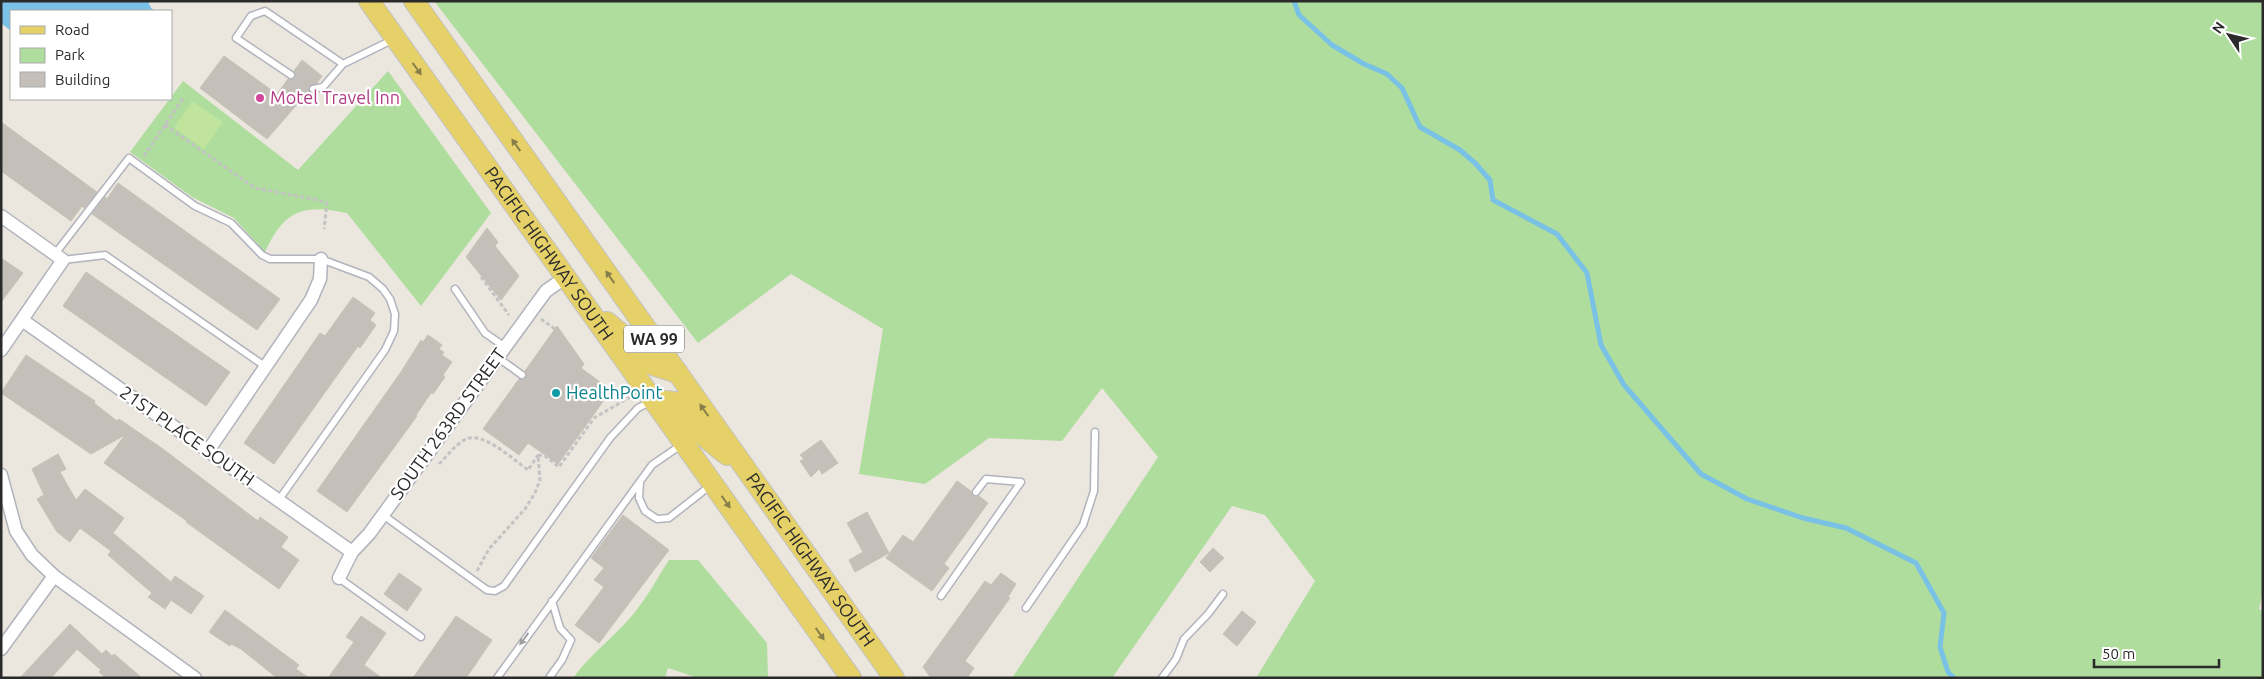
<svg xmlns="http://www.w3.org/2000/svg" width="2264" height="679" viewBox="0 0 2264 679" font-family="Ubuntu,sans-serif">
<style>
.green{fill:#afdd9e}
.pitch{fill:#c0e49b}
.water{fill:#79c1e5}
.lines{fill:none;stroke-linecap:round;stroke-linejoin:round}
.stream{stroke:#79c1e5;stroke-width:5}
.building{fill:#c4c0b9;stroke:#c6c2b7}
.lane-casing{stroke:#b1b3bd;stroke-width:9}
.street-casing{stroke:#b1b3bd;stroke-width:15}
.primary-casing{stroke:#c3c3c3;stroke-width:22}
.path{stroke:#c3c3c3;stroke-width:3;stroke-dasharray:4 2.5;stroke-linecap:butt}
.lane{stroke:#fff;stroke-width:6}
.street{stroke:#fff;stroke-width:12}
.primary{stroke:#e5d168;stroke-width:20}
.oneway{fill:#887e49}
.oneway2{fill:#9f9f9f}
.hotel-dot{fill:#d1479c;stroke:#fff;stroke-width:2}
.culture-dot{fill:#0f9aa8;stroke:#fff;stroke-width:2}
.labels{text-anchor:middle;stroke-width:4.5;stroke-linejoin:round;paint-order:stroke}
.shield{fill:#fff;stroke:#6a6a6a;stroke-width:1}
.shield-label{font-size:16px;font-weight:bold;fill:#2a2a2a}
.hotel-label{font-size:18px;fill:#b23c85;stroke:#fff;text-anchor:start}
.street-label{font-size:18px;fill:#2a2a2a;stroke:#fff}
.culture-label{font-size:18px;fill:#0d838f;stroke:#fff;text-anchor:start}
</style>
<rect width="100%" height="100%" fill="#ebe6de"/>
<path class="green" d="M434,1H2263V590L2259,609L2263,612V678H1256L1315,581L1265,515L1232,506L1112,678H1012L1158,457L1102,388L1062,441L989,438L925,484L859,474L883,329L791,274L698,343Z
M388,71L491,213L421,306L347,213C303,204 285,209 265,252L234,218L192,197L130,152L183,81L298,170Z
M669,560H698L767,643L768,678H698L668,668L665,678H573C591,653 616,636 635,612C648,596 658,577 669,560Z"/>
<path class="pitch" d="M192,101L223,122L204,149L174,128Z"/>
<path class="water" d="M1,1H148L151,8L155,11H11V31L1,23Z"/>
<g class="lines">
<path class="stream" d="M1294,1L1299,15L1332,45L1364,64L1387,74L1402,88L1420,127L1460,150L1475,163L1490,180L1493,200L1557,234L1587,273L1601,345L1624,385L1701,474L1747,499L1803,518L1846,528L1916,563L1944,613L1940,647L1948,672L1954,678"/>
</g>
<path class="building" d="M224,56L277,94L288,79L295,78L296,75L294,71L302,60L322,76L317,83L309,86L310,93L302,103L300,101L267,139L200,88Z
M1,122L97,192L84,208L82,206L71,221L1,171Z
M118,183L280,299L257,330L92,214L105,197L107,199Z
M487,228L498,242L495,246L519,276L501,300L466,257Z
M1,258L23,273L1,302Z
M86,272L230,372L206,406L63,306Z
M353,297L375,313L370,320L376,325L360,348L358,346L274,464L244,443L320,333L325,336Z
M557,326L584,364L581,368L604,385L600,391L607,396L558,464L528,443L519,455L483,429L519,379L526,378L525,371Z
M428,335L442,345L439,349L444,352L442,355L452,362L443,375L445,377L433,394L431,393L416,415L417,416L347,512L317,491L401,372L421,340L423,342Z
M26,355L95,401L94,403L117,421L119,419L163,449L258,521L260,517L288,537L281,547L299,560L279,589L186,522L187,521L104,463L125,435L91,454L1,393Z
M821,440L838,463L822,474L819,469L811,477L800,461L804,459L800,455Z
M58,454L66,469L60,472L76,500L85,489L124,518L113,533L171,582L175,576L204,596L191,614L171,600L165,609L148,597L152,593L108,555L111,551L80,528L70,542L57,532L37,499L44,495L32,469Z
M957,481L971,491L973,496H979L988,503L944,564L949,568L932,591L886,558L903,535L913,542Z
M867,512L889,553L855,572L849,560L863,552L847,523Z
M623,515L669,550L599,643L575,625L604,587L594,580L604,568L591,558Z
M1213,548L1224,558L1210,572L1200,562Z
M399,573L422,589L407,611L384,594Z
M1001,573L1016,584L1008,597L1010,598L965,661L974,668L967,678H931L923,667L985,581L991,585Z
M225,610L299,665L296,669L309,678H277L241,649L231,644L230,646L209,632Z
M1242,611L1256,622L1237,646L1223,634Z
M361,616L386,633L364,665L382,678H328L354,642L346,637Z
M456,616L492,640L475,665L466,678H413Z
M70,624L102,654L106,650L112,656L114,654L142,678H106L99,672L101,670L77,649L51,678H20Z"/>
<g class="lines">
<g class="lane-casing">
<path id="lane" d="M291,75L236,38L251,16L265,11L343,64L394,39
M313,89L323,87L343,64
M55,254L129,158L195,206L231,223L262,255L270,259H321L369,277L383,289L390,299L395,314L394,331L385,350L278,501
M63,260L105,255L266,367
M455,289L485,333L505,347
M497,357L522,375
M640,482L639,498L645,511L657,519L669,518L711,485
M383,515L487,590L495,591L504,586L610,438L638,408L650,402
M339,578L421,637
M941,596L1021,482L986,479L976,492
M1026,608L1083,525L1094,491L1095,432
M497,678L652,465L681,445
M549,678L562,660L571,640L560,628L552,601
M1162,678L1176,659L1184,639L1208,614L1223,594"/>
</g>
<g class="street-casing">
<path id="street" d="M1,216L63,260L1,350
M22,320L352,552
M208,451L311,300L320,279L321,259
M1,475L16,531L32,555L54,576L195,678
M339,578L352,552L369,534L546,291L566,277
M1,649L54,576"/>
</g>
<g class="primary-casing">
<g id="primary">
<path id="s1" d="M369,1L851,678"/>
<path id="s2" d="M414,1L894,678"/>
<path d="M607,322L638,348L649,364L678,373"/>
<path d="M653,400L676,402L696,430L727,455"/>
</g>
</g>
<path class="path" d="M165,125L255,188L318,200L327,203L324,229
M144,156L184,97
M481,277L509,315
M541,319L555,329
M538,455L545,456L559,467L594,418L630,397
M439,464C447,456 456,444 466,439C483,431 514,460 528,470L538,455
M477,571L489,549L525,509L535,493L540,480L538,455"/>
<use href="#lane" class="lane"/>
<use href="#street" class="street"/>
<use href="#primary" class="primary"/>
</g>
<defs><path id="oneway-solid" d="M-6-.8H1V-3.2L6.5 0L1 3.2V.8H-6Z" transform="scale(1.25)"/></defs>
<g class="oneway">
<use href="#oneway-solid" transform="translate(417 69) rotate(54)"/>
<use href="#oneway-solid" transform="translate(516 145) rotate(-125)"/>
<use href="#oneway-solid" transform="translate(610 277) rotate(-125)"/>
<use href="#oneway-solid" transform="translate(704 410) rotate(-125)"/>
<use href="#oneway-solid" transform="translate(726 502) rotate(55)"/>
<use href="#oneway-solid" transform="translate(820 634) rotate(55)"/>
</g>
<use class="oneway2" href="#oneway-solid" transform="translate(524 639) rotate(126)"/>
<circle class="hotel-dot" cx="260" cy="98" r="5"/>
<circle class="culture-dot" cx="556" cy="393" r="5"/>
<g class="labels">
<rect class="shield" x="624" y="325.5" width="60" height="27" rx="4"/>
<g class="shield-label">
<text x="654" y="345">WA 99</text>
</g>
<g class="hotel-label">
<text x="270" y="104">Motel Travel Inn</text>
</g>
<g class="street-label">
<text dy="6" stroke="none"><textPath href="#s1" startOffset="310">PACIFIC HIGHWAY SOUTH</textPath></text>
<text transform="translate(448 424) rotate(-54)" y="6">SOUTH 263RD STREET</text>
<text transform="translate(187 436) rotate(35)" y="6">21ST PLACE SOUTH</text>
<text dy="6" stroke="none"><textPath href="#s2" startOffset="685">PACIFIC HIGHWAY SOUTH</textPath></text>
</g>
<g class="culture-label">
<text x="566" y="399">HealthPoint</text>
</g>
</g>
<rect width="2264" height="679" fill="none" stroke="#2a2a2a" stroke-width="5"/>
<rect x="10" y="10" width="162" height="90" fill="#ffffff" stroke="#aaaaaa"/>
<rect x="20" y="26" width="25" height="8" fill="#e5d168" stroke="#aaaaaa"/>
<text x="55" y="35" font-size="15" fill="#2a2a2a">Road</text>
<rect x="20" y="48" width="25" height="15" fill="#afdd9e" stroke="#aaaaaa"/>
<text x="55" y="60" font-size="15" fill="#2a2a2a">Park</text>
<rect x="20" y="72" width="25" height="15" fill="#c4c0b9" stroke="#aaaaaa"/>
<text x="55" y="85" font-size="15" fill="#2a2a2a">Building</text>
<g transform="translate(2229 35) rotate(305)" stroke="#ffffff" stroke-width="4" paint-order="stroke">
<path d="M0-4L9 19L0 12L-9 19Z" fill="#2a2a2a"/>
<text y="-8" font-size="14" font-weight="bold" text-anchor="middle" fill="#2a2a2a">N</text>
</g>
<path d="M2094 659v8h125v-8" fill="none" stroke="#2a2a2a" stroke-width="2.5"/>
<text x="2102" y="659" font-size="15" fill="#2a2a2a" stroke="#ffffff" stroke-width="4" paint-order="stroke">50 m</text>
</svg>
